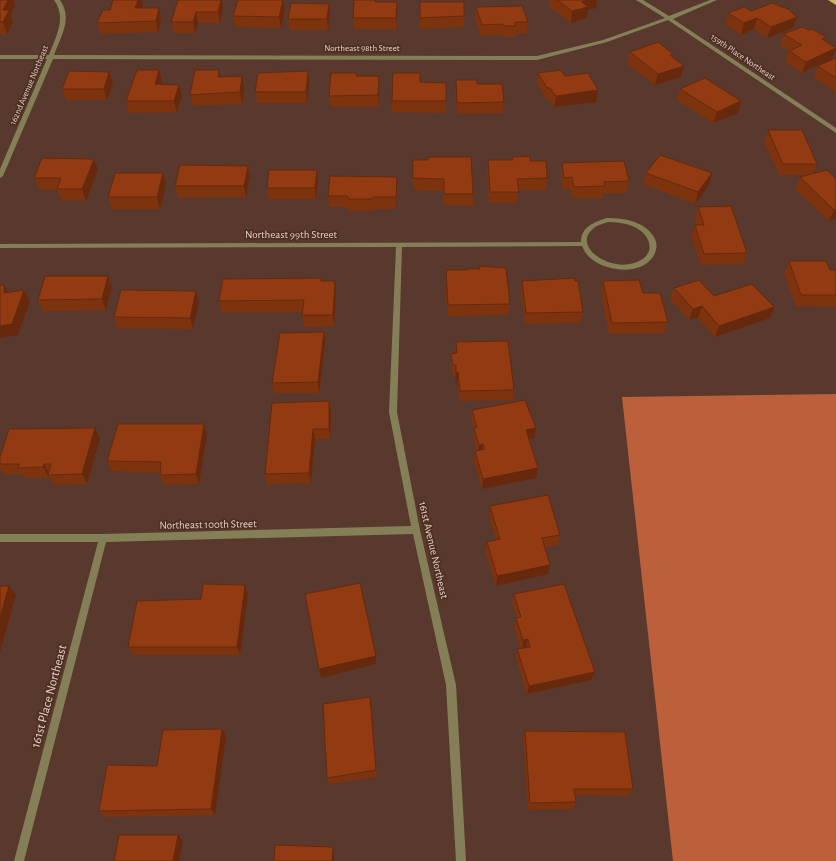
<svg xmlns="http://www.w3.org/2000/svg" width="836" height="861" viewBox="0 0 836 861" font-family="'Alegreya Sans',sans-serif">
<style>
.forest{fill:#bb603b}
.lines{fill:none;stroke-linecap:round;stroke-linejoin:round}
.minor{fill:#847f56;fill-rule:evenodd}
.primary{fill:#c5ba63;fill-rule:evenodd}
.wall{fill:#7e330f}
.shaded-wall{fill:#66290d}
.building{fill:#923b12;stroke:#66290d}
.labels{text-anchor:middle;stroke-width:3.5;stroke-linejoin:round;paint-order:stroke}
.far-street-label{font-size:9px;fill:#e3cfc7;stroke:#4e2f22}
.street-label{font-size:11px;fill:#e3cfc7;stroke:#4e2f22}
.near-street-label{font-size:13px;fill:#e3cfc7;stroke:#4e2f22}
</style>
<rect width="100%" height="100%" fill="#59392d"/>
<path class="forest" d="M836,394V861H673L622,397Z"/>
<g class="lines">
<path class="minor" d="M54,0H60C73,18 61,36 54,55L537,56L603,40L665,18L636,0H643L669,16L710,0H717L673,19L836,128V133L668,20L607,42L537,60L53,59L3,176L0,178V169L47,59H0V55H49C56,36 67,18 54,0Z
M607,218C624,218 644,221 654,237C658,244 657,250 653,257C641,274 612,272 596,262C589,258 585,253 582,246L402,247L397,412L420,530L456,685L466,861H456L446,685L413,534L106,542L24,861H14L98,542H0V534H103L411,526L389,412L396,247L0,248V244L581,242C581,227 594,222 607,218ZM608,222C616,222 625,223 632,226C647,231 658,250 641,260C615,276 569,247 594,228C597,225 603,224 608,222Z"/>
<path class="primary" d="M828,0H836V5Z"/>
</g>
<path class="wall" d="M0,0H13L15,5L11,15L13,22L7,34H0Z
M113,0H142L143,4L141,8H159L161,19L158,32L101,34L97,23L110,10Z
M178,0L223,9L220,23H198L195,33H174L171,22Z
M354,0H376V2H397L396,30L354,29L353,18Z
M549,0H597L596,8L588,10L587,18L571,23L549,6Z
M420,2L464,16V27L420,29Z
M329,4L330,15L328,30H289L288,19Z
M476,7L528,22L527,33L515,34L514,37H503L502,35L481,36L475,18Z
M285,11L281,28L235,27L233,16Z
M751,11L797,17L793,28L767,38L754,29L741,35L725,24L728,13Z
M783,34L824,40L836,48V49L832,59L802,73L785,62L789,51L780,45Z
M630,52L681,77L655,85L627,64Z
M836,58V95L834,93L835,91L814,78L818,66Z
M219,70L220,77L244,88L242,104L193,106L190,95Z
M109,72L113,83L107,100H66L62,89Z
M538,73L565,76L598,90L596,102L554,107L549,99H546L537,84Z
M356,76H379V107H330L329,96Z
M456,80L477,84L504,102L503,113L457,114L455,91Z
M162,81L161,84L179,85L182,96L177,112L129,113L126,101Z
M420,82L446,101V113L392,112V101Z
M309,83L307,103H257L255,92Z
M680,89L741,101L738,113L713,123L677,100Z
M768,130L817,164L813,174L827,170L836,219L829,221L795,189L800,177L808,175H779L764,142Z
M428,157L473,194V206L444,205L443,191L413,190V160H428Z
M512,157L530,161L547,178L546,190H518L517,203H489L487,171L488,160H512Z
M562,163L629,181L626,193H603L602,198H572L570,189H562L561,174Z
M248,166L250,177L246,197L178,198L175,186Z
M98,170L86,201L61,200L57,190L39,189L34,178Z
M317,170L318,181L316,199H269L267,188Z
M163,173L166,185L160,209H112L108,197Z
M646,173H712L709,185L695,204L643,184Z
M397,188L396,209H373V211H349L348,207H329L328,196Z
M698,207L747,253L743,264L701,265L691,236L695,225H697L695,218Z
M789,261L830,270H836V307L796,306L784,273Z
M479,266L510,304L508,315L448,316L445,282L446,270H467L479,269Z
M108,276L112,287L106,310L43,311L38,300Z
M321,281L336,292L334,326L304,327L302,315V312H222L219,301Z
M522,281L583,312L580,323L525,324L521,293Z
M603,281L643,293L668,322L664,333L609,334L601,293Z
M674,288L714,296L774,307L770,318L715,337L698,318L689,320L670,299Z
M199,303L193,329L118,328L114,317Z
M324,332L325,343L319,393H274L272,383Z
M456,342L514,390L513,400L459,401L458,383H455V376H453L451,364V354L455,353Z
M329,401L331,412L330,439H315L311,483L267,484L265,474Z
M472,410L536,428L534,438L529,440L538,468L536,478L482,489L474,461L475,451H477L473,439L474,430L471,420Z
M207,435L199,484L164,485L160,475V473L112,471L107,461Z
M100,438L87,484L54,485L49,476V478H24L22,474L4,475L0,468V457Z
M490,506L560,535L558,545L545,547L548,574L496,586L485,551L487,542L496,540L489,516Z
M245,585L248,594L240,655H133L128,647L201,599Z
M514,594L591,680L527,694L516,657L517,649L521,648L514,627L517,618L512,603Z
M371,705L377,777L329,784L327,778Z
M525,731L633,789L628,796L575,795L576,802L573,809L528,810L523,739Z
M226,736L215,815L105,817L99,811L157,766Z"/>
<path class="shaded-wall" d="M8,0H13L15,5L11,15L13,22L7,34L3,22V10Z
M138,0H142L143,4L138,19L135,8Z
M221,0H222L223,9L220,23L218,12Z
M283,0L285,11L281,28L279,17Z
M587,0H597L596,8L588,10L587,18L571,23L572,11L582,2Z
M397,2V13L396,30V18Z
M329,4L330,15L328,30L327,19Z
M159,8L161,19L158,32L156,21Z
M196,12L198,23L195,33L193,22Z
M797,17L793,28L767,38L771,27Z
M757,18L754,29L741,35L744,23Z
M836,48L832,59L802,73L806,62Z
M684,66L681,77L655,85L658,74Z
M159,70L162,81L157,96L155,84Z
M219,70L221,81L218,77Z
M308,71L309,83L307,103L306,92Z
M109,72L113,83L107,100L104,89Z
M242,76L244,88L242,104L240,92Z
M379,76V107L378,95Z
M179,85L182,96L177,112L174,101Z
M598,90L596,102L554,107L556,96Z
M741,101L738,113L713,123L717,112Z
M94,159L98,170L86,201L82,189Z
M248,166L250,177L246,197L244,186Z
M317,170L318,181L316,199L315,188Z
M163,173L166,185L160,209L157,197Z
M712,173L709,185L695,204L698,192Z
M397,177V188L396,209V197Z
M836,209V219L829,221L834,210Z
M108,276L112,287L106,310L102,299Z
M335,281L336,292L334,326L333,315Z
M4,285L10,296L4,293Z
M24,290L30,301L18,335L0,338V326Z
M196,291L199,303L193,329L190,318Z
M702,306L698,318L689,320L693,309Z
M774,307L770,318L715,337L719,326Z
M324,332L325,343L319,393L318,382Z
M458,372V383H455L456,373Z
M329,401L331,412L330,439L329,429Z
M204,424L207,435L199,484L196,474Z
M95,428L100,438L87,484L82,474Z
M536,428L534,438L524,441L526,430Z
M313,429L315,439L311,483L309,473Z
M483,444L482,454L478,456L479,445Z
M44,464L50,474L48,475L49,476V478L43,467Z
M538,468L536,478L482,489L483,479Z
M550,565L548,574L496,586L497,576Z
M245,585L248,594L240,655L237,647Z
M9,586L16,595L0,652V617Z
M528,639L526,648L522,649L523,640Z
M376,656V664L321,678L319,669Z
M595,672L591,680L527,694L529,686Z
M222,729L226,736L215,815L211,809Z
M178,835L183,841L179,861H173Z
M333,847L334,853V861H332Z"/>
<path class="building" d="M0,0H8L3,10H9L3,22H0Z
M113,0H138L135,8H159L156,21L97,23L103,10H110Z
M178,0H221L218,12H196L193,22H171Z
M238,0H283L279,17L233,16Z
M354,0H375V2H397L396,18H353Z
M557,0H587L582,2L588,7L572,11Z
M420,2H464V16L420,18Z
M291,3L329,4L327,19H288Z
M772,3L788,9L797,17L771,27L757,18L744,23L728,13L744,7L751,11Z
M522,6L528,22H515V26H504L503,24L482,25L476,7Z
M802,27L808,30L812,29L826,37L822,39L836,48L806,62L789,51L802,45L783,34Z
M658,42L673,54L670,55L684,66L658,74L630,52Z
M836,58V78L818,66Z
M137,70H159L155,84L179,85L174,101H126Z
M195,70H219L218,77L242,76L240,92L190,95Z
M561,70L565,76L588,73L598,90L556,96L550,88H547L538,73Z
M69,71L109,72L104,89H62Z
M308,71L306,92H255L258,73Z
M331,73H356V76H379L378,95L329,96Z
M393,73H420V82L446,83V101H392Z
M705,78L741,101L717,112L680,89Z
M456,80H477V84H502L504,102L457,103Z
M768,130H802L817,164H783Z
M660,155L712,173L698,192L646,173Z
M530,156V161H546L547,178L517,179L519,192H490L488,160H513L512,157Z
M428,157H471L473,194H444V179L413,178V160H428Z
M42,158L94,159L82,189H57L61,178H34Z
M624,161L629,181L604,182L605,186L574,187L572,177L564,178L562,163Z
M180,165L248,166L244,186H175Z
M269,170H317L315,188H267Z
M827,170L836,179V209L834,210L800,177Z
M115,173H163L157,197H108Z
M330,176L397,177L396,197H373L372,199H348V196H328Z
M731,206L747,253L704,254L695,225H704L698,207Z
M789,261H826L830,270H836V295H801Z
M479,266L506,268L510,304L448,305L446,270H467V269H480Z
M45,276H108L102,299L38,300Z
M321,278V281H335L333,315H302L304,300L219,301L223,279Z
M575,278V281H578L583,312L526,313L522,281Z
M639,280L643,293H660L668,322L612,323L603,281Z
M699,280L714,296L752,284L774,307L719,326L702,306L693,309L674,288Z
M0,285H4V293L24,290L12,324L0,326Z
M121,290L196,291L190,318L114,317Z
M324,332L318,382L272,383L280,333Z
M508,341L514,390L460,391L458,372L456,373V365H453L451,354L457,353L456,342Z
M525,400L536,428L526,430L538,468L483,479L475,451L485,449L483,444L479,445L474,428H477L472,410Z
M329,401V429H313L309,473L265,474L272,403Z
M118,424H204L196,474L160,475L161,462L107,461Z
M95,428L82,474L48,475L51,464H44L43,467L18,468L19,464H0V457L9,429Z
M548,495L560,535L542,538L550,565L497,576L487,542L500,539L490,506Z
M360,583L376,656L319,669L305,594Z
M203,584L245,585L237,647H128L137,601L201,599Z
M564,584L595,672L529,686L517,649L530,647L528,639L523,640L516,618L521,617L514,594Z
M0,586H9L0,617Z
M370,697L376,770L327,778L323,704Z
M222,729L211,809L99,811L107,765L157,766L163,730Z
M525,731L625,732L633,789H574L576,802L530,803Z
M119,835H178L173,861H114Z
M275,845L333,847L332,861H274Z"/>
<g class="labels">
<g class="far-street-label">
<text x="362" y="51">Northeast 98th Street</text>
<text transform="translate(743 57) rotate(34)" y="3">159th Place Northeast</text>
<text transform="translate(29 85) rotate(-67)" y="3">162nd Avenue Northeast</text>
</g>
<g class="street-label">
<text x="291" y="238">Northeast 99th Street</text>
<text transform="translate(208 524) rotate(-1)" y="4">Northeast 100th Street</text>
<text transform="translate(434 550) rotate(77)" y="4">161st Avenue Northeast</text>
</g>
<g class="near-street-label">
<text transform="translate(48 696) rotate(-75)" y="5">161st Place Northeast</text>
</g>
</g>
</svg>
